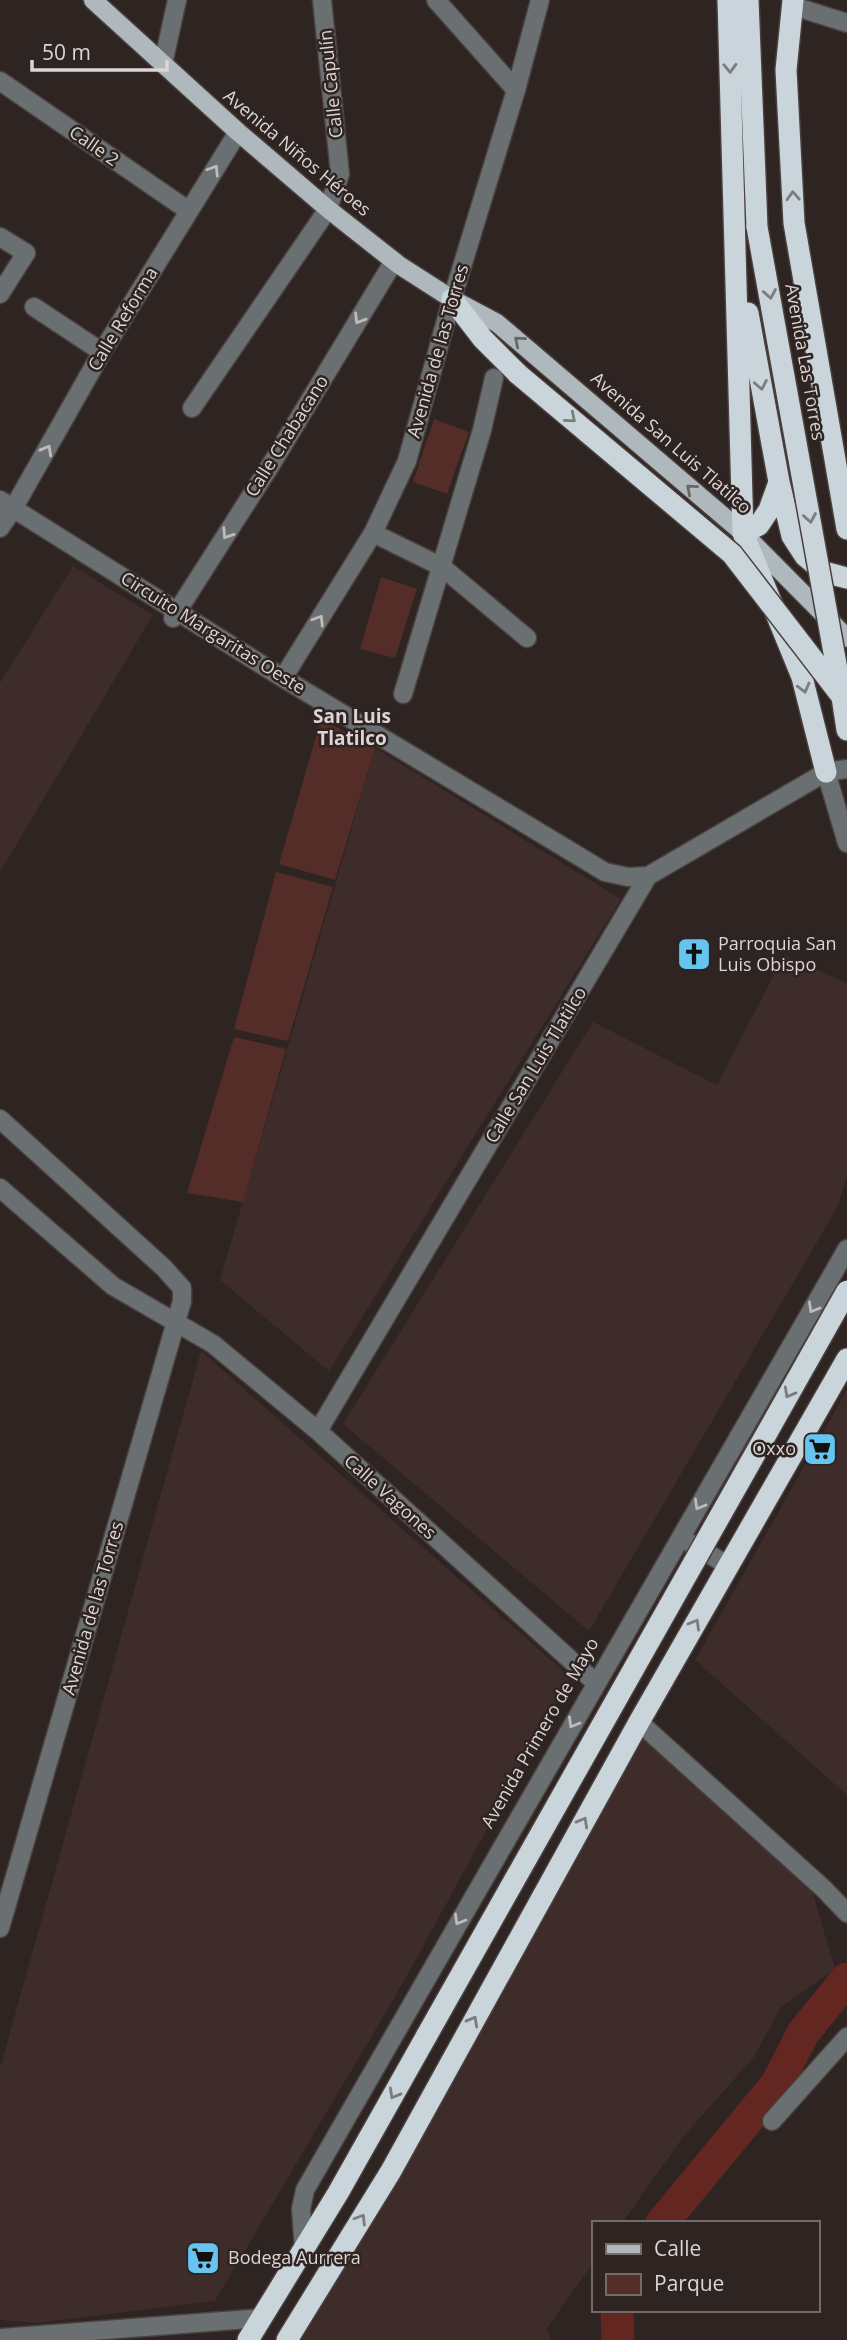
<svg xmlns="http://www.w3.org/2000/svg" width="847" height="2340" viewBox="0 0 847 2340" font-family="'Open Sans',sans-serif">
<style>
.built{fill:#3d2c2a}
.green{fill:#542d28}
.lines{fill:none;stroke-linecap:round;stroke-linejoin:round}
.river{stroke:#632621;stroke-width:33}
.minor-casing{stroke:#4a403e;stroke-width:21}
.major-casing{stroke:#4a403e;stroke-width:21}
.highway-casing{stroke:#4a403e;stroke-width:24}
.minor{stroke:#6a6f71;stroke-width:18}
.major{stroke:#aeb8bd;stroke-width:18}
.highway{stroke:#c9d5db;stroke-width:21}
.highway-bridge-casing{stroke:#4a403e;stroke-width:24;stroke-linecap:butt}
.highway-bridge{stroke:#c9d5db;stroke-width:21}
.oneway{stroke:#7c7c7e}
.oneway2{stroke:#c0bcbb}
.oneway3{stroke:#686768}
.labels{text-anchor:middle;stroke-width:5;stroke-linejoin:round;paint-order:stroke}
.street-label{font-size:18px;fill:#dcd5d4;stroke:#2e2422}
.poi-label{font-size:18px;fill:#dcd5d4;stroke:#2e2422;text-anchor:start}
.neighbourhood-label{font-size:19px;font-weight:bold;fill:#dcd5d4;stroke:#2e2422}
</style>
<rect width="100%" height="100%" fill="#2e2422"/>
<path class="built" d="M73,566L153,615L0,872V683Z
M375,748L621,899L329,1371L220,1280Z
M784,955L847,983V1176L837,1208L589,1631L343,1424L593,1022L717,1085Z
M201,1351L570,1677L403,1983L215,2301L37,2323L0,2320V2068Z
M847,1390V1795L695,1660Z
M643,1739L810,1883L835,1969L781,2007L754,2057L683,2137L622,2223H593V2263L547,2328L551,2340H298Z"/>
<path class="green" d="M434,419L469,432L447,494L413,482Z
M381,577L417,589L395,658L360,649Z
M321,719L375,748L335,880L279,864Z
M276,872L333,887L288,1041L234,1029Z
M234,1037L286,1049L243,1202L187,1193Z"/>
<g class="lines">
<path class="river" d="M662,2223L777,2084L803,2033L847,1979
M617,2310L618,2340"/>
<g class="minor-casing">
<path id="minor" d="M436,0L516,90
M793,6L847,23
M163,64L177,0
M0,81L189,211
M0,237L26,253L0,294
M34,307L102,352
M192,408L328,209L340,174L322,0
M0,500L283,678L605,872L628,877L648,876
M0,528L13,509L102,352L238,132
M373,533L442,567L527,638
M173,618L272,463L394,261
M283,678L373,533L407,461L452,299L516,90L540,0
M403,694L482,430L494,378
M826,772L847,843
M0,1119L164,1268L182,1288V1301L0,1928
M0,1188L113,1286L213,1344L318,1431L596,1683
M318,1431L648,876L826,772L847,769
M690,1543L729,1566
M639,1722L824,1889L847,1913
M772,2121L847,2037
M304,2249L301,2209L305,2190L847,1249
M0,2338L262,2318"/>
</g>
<g class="major-casing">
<path id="major" d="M93,0L238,132L328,209L399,265L452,299L497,323L743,533L847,638"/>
</g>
<g class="highway-casing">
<path id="highway" d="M728,0L743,533L802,677L826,772
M748,0L757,227
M793,0L786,70L794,223L847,529
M452,299L483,339L518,374
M748,313L779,482L792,536L805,556L824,572L847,578
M743,533L759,525L769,510L779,482
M842,697L847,730
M248,2340L338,2193L427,2035
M287,2340L391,2171L639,1722L847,1359"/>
</g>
<use href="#minor" class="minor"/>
<use href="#major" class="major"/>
<use href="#highway" class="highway"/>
<g class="highway-bridge-casing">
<path id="highway-bridge" d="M757,227L842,697
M518,374L732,554L840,694
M427,2035L847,1291"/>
</g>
<use href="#highway-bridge" class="highway-bridge"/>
</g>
<defs><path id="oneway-chevron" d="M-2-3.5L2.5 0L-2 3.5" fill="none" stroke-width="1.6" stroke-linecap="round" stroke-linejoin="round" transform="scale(1.75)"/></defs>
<g class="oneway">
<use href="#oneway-chevron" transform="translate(730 68) rotate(88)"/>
<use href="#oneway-chevron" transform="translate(793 196) rotate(-93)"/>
<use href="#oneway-chevron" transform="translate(770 294) rotate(80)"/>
<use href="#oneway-chevron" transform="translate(761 385) rotate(79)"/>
<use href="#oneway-chevron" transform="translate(571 418) rotate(40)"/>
<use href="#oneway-chevron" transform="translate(810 518) rotate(80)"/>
<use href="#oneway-chevron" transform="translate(804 688) rotate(75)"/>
<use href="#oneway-chevron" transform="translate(789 1393) rotate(119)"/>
<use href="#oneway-chevron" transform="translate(695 1624) rotate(-60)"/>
<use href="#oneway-chevron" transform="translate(583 1822) rotate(-61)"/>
<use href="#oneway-chevron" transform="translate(473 2021) rotate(-61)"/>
<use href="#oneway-chevron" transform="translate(394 2094) rotate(119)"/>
<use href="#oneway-chevron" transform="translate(361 2219) rotate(-58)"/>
</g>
<g class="oneway2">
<use href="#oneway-chevron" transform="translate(214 170) rotate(-58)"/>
<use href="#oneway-chevron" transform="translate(359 319) rotate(121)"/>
<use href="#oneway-chevron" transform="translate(47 450) rotate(-61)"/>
<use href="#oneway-chevron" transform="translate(227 534) rotate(123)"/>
<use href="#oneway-chevron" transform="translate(319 620) rotate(-58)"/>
<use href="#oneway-chevron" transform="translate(813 1308) rotate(120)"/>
<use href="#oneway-chevron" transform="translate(699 1505) rotate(120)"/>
<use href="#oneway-chevron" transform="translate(573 1723) rotate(120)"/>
<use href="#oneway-chevron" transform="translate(459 1920) rotate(120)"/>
</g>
<g class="oneway3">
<use href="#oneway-chevron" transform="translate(519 341) rotate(-140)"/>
<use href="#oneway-chevron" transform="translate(691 489) rotate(-139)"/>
</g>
<defs>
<g id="church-square" transform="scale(1.75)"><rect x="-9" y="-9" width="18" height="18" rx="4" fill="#66c4ef" stroke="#2e2422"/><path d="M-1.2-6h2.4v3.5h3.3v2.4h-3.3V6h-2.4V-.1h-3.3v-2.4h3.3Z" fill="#111"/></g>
<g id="supermarket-square" transform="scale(1.75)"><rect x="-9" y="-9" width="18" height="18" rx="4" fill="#66c4ef" stroke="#2e2422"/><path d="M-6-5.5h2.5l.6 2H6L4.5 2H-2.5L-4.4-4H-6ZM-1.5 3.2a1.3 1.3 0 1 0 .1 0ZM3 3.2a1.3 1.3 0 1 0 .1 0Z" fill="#111"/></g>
</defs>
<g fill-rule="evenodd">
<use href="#church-square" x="694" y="954"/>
<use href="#supermarket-square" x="820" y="1449"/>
<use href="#supermarket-square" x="203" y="2258"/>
</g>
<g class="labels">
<g class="street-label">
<text transform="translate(331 84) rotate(-96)" y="6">Calle Capulín</text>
<text transform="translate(94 146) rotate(35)" y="6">Calle 2</text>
<text transform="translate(297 153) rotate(40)" y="6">Avenida Niños Héroes</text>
<text transform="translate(123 319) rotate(-59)" y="6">Calle Reforma</text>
<text transform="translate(438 351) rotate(-74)" y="6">Avenida de las Torres</text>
<text transform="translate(805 362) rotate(80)" y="6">Avenida Las Torres</text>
<text transform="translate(287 436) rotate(-58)" y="6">Calle Chabacano</text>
<text transform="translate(671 443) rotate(41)" y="6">Avenida San Luis Tlatilco</text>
<text transform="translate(213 633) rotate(32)" y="6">Circuito Margaritas Oeste</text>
<text transform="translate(536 1065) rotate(-59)" y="6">Calle San Luis Tlatilco</text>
<text transform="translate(390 1497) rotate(42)" y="6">Calle Vagones</text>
<text transform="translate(93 1608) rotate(-74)" y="6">Avenida de las Torres</text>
<text transform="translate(540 1733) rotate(-60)" y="6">Avenida Primero de Mayo</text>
</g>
<g class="poi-label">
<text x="718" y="950">Parroquia San<tspan x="718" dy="21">Luis Obispo</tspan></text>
<text x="796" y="1455" text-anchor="end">Oxxo</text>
<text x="228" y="2264">Bodega Aurrera</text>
</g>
<g class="neighbourhood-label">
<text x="352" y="723">San Luis<tspan x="352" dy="22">Tlatilco</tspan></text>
</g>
</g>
<rect x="592" y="2221" width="228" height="91" fill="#2e2422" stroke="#746b69" stroke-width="2"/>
<rect x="606" y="2244" width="35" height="10" fill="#aeb8bd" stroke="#746b69" stroke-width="2"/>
<text x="654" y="2256" font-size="21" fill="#dcd5d4">Calle</text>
<rect x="606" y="2274" width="35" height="21" fill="#542d28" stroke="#746b69" stroke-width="2"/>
<text x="654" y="2291" font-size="21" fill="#dcd5d4">Parque</text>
<path d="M32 60v10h135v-10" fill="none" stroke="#dcd5d4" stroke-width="3.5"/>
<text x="42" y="60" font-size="21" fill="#dcd5d4" stroke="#2e2422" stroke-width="5" paint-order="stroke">50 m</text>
</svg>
